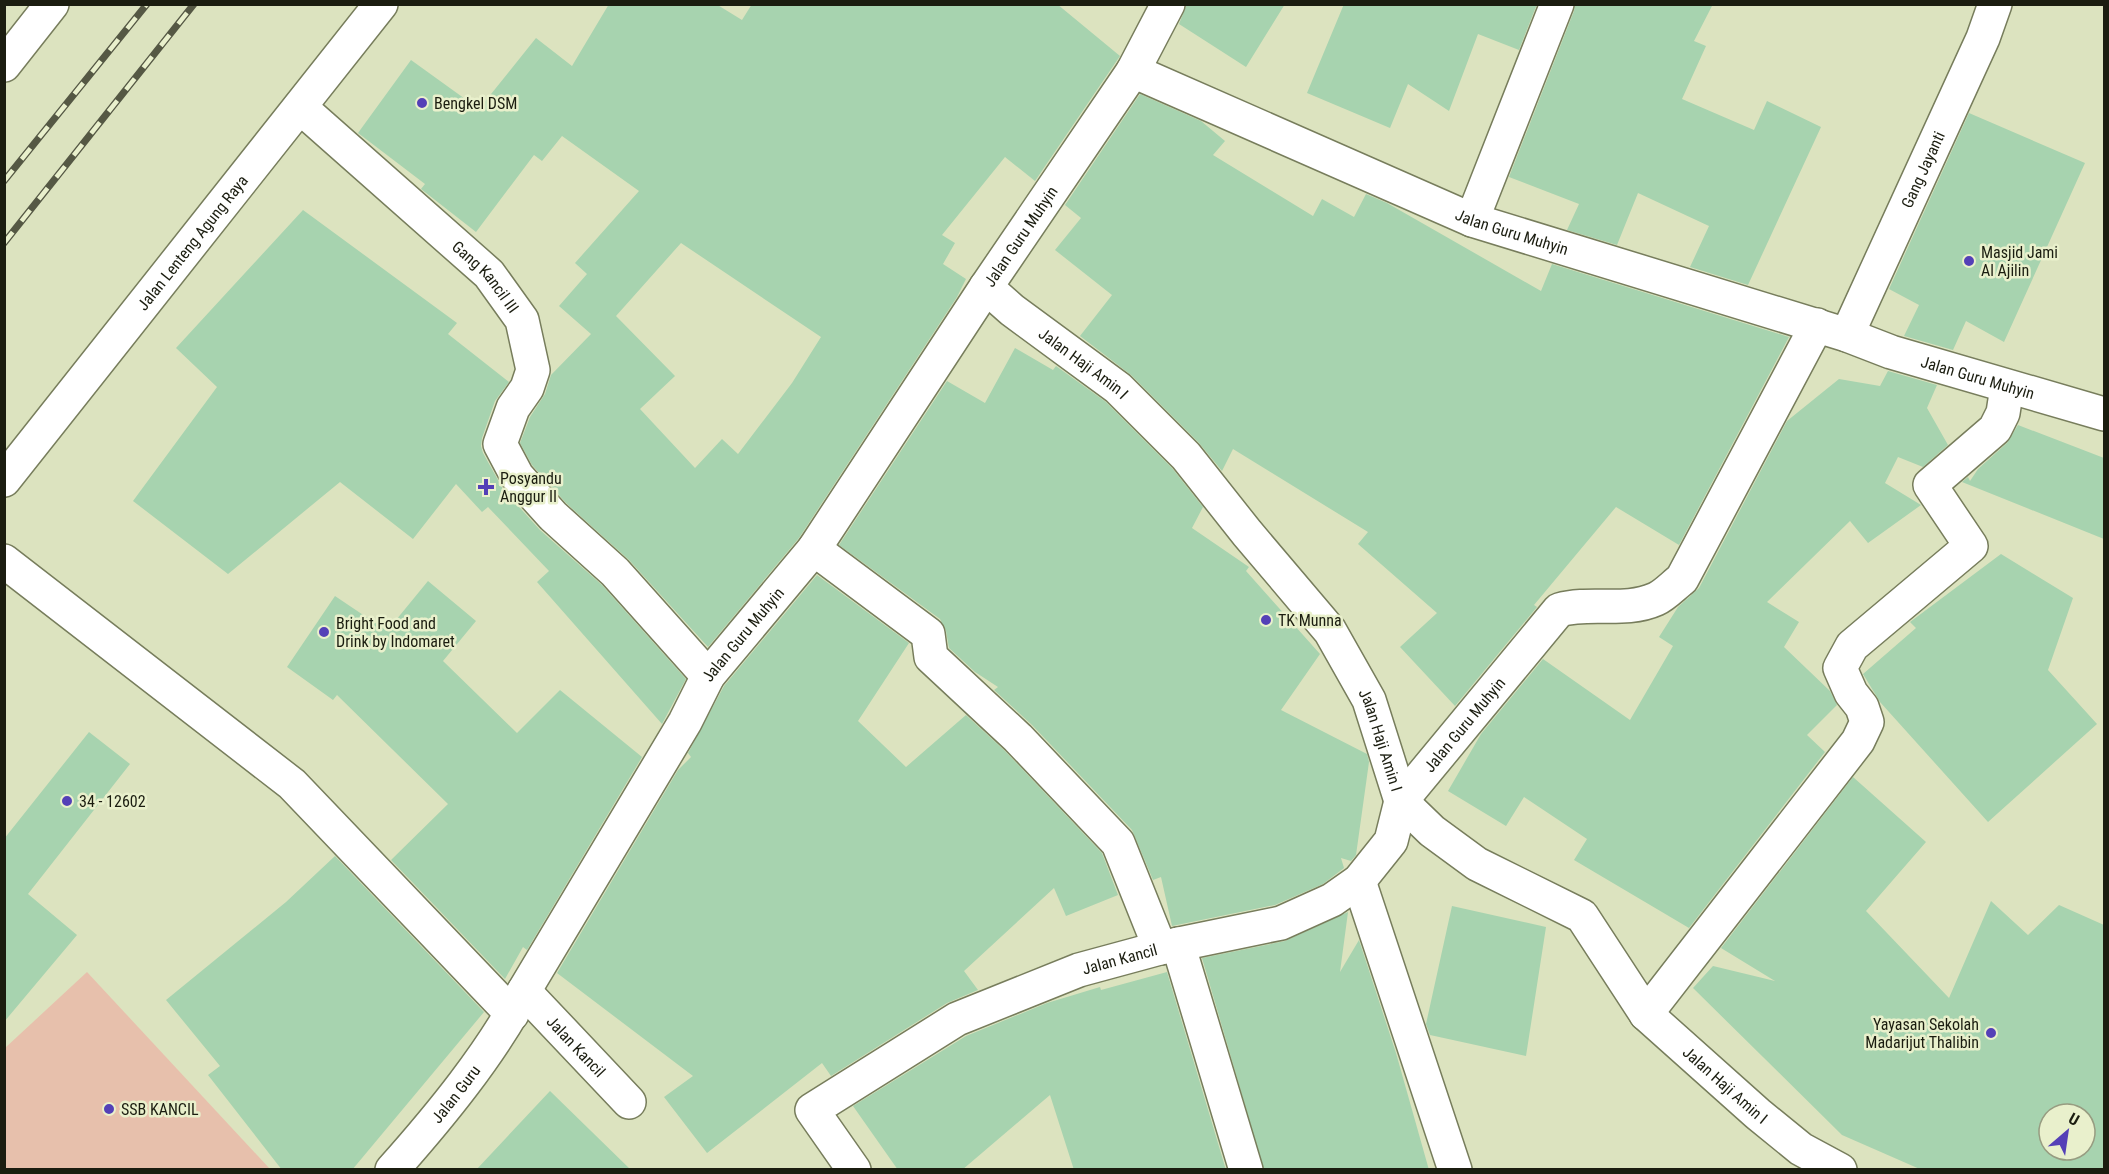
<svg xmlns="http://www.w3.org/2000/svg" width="2109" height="1174" viewBox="0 0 2109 1174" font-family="'Roboto Condensed',sans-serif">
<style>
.green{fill:#e7c0ac}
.building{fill:#a7d3af;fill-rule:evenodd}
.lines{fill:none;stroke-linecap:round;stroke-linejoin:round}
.minor-casing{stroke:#777d5c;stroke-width:36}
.primary-casing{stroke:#777d5c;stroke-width:36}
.minor{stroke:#fff;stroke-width:33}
.primary{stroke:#fff;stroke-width:33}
.rail-casing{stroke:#555844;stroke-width:7}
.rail{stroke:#e9f0cc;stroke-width:4.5;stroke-dasharray:14;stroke-linecap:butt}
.poi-dot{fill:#5440b7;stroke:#e9f0cc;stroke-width:2}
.labels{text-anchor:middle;stroke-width:5;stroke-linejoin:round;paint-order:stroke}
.poi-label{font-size:16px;fill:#1b1d10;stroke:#e9f0cc;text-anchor:start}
.street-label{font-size:16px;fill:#1b1d10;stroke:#e9f0cc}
</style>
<rect width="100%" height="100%" fill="#dce3bf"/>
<path class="green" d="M87,972L270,1169H5V1048Z"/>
<path class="building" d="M609,4H716L742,20L752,4H1057L1120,56L1035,181L1005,157L942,235L955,243L943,264L966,279L957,297L799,538L708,647L629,560L566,503L532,465L520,443L530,417L545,394L551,375L591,334L559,306L587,274L575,263L639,191L562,136L542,161L534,155L476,232L421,189L425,184L358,133L411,60L479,109L536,38L572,66ZM681,243L821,337L792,383L738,454L722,439L695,468L640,409L675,376L616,316Z
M1187,4H1285L1246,67L1179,24Z
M1344,4H1537L1519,50L1478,34L1449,111L1408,84L1390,128L1307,93Z
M1575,4H1713L1694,41L1706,46L1682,99L1754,130L1767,101L1821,127L1748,285L1690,267L1709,226L1638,193L1617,245L1567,230L1579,204L1509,177L1574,11Z
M1140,94L1201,121L1225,141L1213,155L1313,216L1322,199L1354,217L1366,194L1387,203L1541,291L1552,264L1789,337L1679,545L1616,507L1534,605L1537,607L1455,706L1400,647L1437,613L1358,544L1368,532L1233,449L1222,471L1199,443L1131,375L1080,336L1112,295L1055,250L1081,218L1065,205Z
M1969,113L2085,163L2004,342L1966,321L1953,350L1904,336L1919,305L1889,289Z
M303,210L457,323L448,334L509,382L495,401L482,438L481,446L483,453L503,489L540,530L602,585L686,679L662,724L537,582L549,571L488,507L482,512L456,484L413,539L340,482L228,574L133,501L217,387L176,348Z
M1015,348L1053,370L1056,366L1106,402L1172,468L1203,507L1192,528L1249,567L1246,571L1320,654L1281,710L1367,754L1369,762L1356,855L1351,861L1341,858L1344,868L1323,884L1275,905L1172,926L1161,877L1153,880L1132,830L1032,725L994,690L998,687L975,672L949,648L946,631L940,619L839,545L947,381L985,403Z
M1888,371L1937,385L1927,408L1948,445L1923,467L1898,457L1885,483L1921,505L1868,543L1850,521L1767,602L1799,622L1784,647L1830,691L1837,705L1807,735L1825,752L1689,928L1574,860L1587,839L1524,797L1506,826L1448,791L1481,734L1543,659L1630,720L1673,646L1659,637L1678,607L1699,588L1787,421L1839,379L1880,386Z
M2018,425L2104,458V539L1962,482L1968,477L1970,481L1978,469L2007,443Z
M2001,554L2073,598L2048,670L2097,724L1988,822L1880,702L1863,674L1916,628L1910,622Z
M817,575L909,643L858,721L906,767L966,715L1005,751L1102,853L1118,895L1066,916L1054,888L964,971L978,990L947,1003L831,1076L822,1063L707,1153L664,1097L693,1076L557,973L678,770L691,757L688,753L724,686Z
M428,581L476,621L443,661L517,733L560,690L642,757L527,950L523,947L505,979L391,860L448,804L337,695L333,700L287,667L335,596L387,631Z
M89,732L130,764L28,894L77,935L4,1022V839Z
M1853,777L1926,842L1866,911L1949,998L1991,901L2028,935L2059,905L2104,925V1170H1922L1842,1135L1693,988L1713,966L1775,981L1721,948ZM2049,1114H2085V1150H2049Z
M335,856L484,1012L352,1170H282L208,1075L220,1066L166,1000L286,902Z
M1452,906L1546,927L1526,1056L1430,1035L1426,1024Z
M1348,912L1340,972L1359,940L1396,1053L1429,1170H1264L1202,958L1285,941Z
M1167,972L1226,1170H1074L1050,1095L962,1170H898L853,1106L966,1036L1047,1003L1100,987L1101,990Z
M550,1091L631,1170H476Z"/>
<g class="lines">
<g class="minor-casing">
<g id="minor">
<path d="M1133,71L1168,4"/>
<path id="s1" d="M300,107L489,274L522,320L533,370L527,388L513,408L500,444L517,476L553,516L615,572L708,676"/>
<path d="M1472,220L1557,4"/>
<path id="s2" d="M986,287L1012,310L1118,388L1186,456L1247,533L1330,631L1369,700L1401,801L1432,831L1477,864L1582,916L1646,1014L1758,1114L1801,1149L1840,1170"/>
<path id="s3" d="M1847,335L1983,38L1995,4"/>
<path d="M814,549L928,634L931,657L1018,738L1118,843L1160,948"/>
<path d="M4,561L292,784L512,1014"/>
<path d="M1359,881L1455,1170"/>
<path d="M1178,944L1246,1170"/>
<path id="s4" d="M524,991L629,1102"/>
<path d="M1646,1014L1858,741L1867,722L1862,707L1851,693L1840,668L1852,646L1971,546L1930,485L1995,429L2003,413L2007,387"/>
<path id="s5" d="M392,1170C440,1116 491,1054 524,991L685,722L708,676L814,549L986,287L1133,71L1472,220L1847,335L1891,352L2104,414"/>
<path id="s6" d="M854,1170L812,1110L957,1019L1079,970L1160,948L1281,923L1332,900L1359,881L1391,841L1401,801L1559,610C1591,601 1625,613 1656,599C1665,595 1674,585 1682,579L1817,325"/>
</g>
</g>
<g class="primary-casing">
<g id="primary">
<path d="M4,65L52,4"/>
<path id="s7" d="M4,480L381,4"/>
</g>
</g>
<use href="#minor" class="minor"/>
<use href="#primary" class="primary"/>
<g class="rail-casing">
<path id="rail" d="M4,181L147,4
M4,243L194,4"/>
</g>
<use href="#rail" class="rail"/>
</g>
<g class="poi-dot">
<circle cx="422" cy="103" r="6"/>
<circle cx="1969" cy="261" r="6"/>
<path d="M483 478h6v6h6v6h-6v6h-6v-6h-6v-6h6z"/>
<circle cx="1266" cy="620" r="6"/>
<circle cx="324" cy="632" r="6"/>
<circle cx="67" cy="801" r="6"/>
<circle cx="1991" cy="1033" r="6"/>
<circle cx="109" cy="1109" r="6"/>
</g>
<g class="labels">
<g class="poi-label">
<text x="434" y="109">Bengkel DSM</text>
<text x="1981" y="258">Masjid Jami<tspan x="1981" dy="18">Al Ajilin</tspan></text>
<text x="500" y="484">Posyandu<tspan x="500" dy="18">Anggur II</tspan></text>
<text x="1278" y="626">TK Munna</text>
<text x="336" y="629">Bright Food and<tspan x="336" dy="18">Drink by Indomaret</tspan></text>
<text x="79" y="807">34 - 12602</text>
<text x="1979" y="1030" text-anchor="end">Yayasan Sekolah<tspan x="1979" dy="18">Madarijut Thalibin</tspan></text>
<text x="121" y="1115">SSB KANCIL</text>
</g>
<g class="street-label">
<text dy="6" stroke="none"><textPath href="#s3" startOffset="182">Gang Jayanti</textPath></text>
<text dy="6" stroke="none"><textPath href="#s5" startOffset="1740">Jalan Guru Muhyin</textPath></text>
<text dy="6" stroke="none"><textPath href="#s5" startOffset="1128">Jalan Guru Muhyin</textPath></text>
<text dy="6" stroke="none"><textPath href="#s7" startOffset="303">Jalan Lenteng Agung Raya</textPath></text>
<text dy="6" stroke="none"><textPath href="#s1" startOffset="252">Gang Kancil III</textPath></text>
<text dy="6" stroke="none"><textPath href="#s2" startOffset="124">Jalan Haji Amin I</textPath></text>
<text dy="6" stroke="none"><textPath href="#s5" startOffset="2228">Jalan Guru Muhyin</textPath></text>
<text dy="6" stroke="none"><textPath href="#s5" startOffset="642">Jalan Guru Muhyin</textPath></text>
<text dy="6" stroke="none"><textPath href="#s6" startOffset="864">Jalan Guru Muhyin</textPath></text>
<text dy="6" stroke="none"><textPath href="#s2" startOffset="610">Jalan Haji Amin I</textPath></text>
<text dy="6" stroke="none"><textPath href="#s6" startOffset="418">Jalan Kancil</textPath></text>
<text dy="6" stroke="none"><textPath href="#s4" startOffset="76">Jalan Kancil</textPath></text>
<text dy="6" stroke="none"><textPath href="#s2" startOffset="1114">Jalan Haji Amin I</textPath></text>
<text dy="6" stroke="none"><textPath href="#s5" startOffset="99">Jalan Guru</textPath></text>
</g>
</g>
<rect width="2109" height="1174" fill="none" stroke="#1b1d10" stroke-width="12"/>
<g transform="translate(2067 1132) rotate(29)"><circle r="28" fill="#e9f0cc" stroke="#979c81" stroke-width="1.5"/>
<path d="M0-4.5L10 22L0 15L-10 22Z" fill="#5440b7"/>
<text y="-9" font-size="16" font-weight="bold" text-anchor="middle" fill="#1b1d10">U</text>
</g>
</svg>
